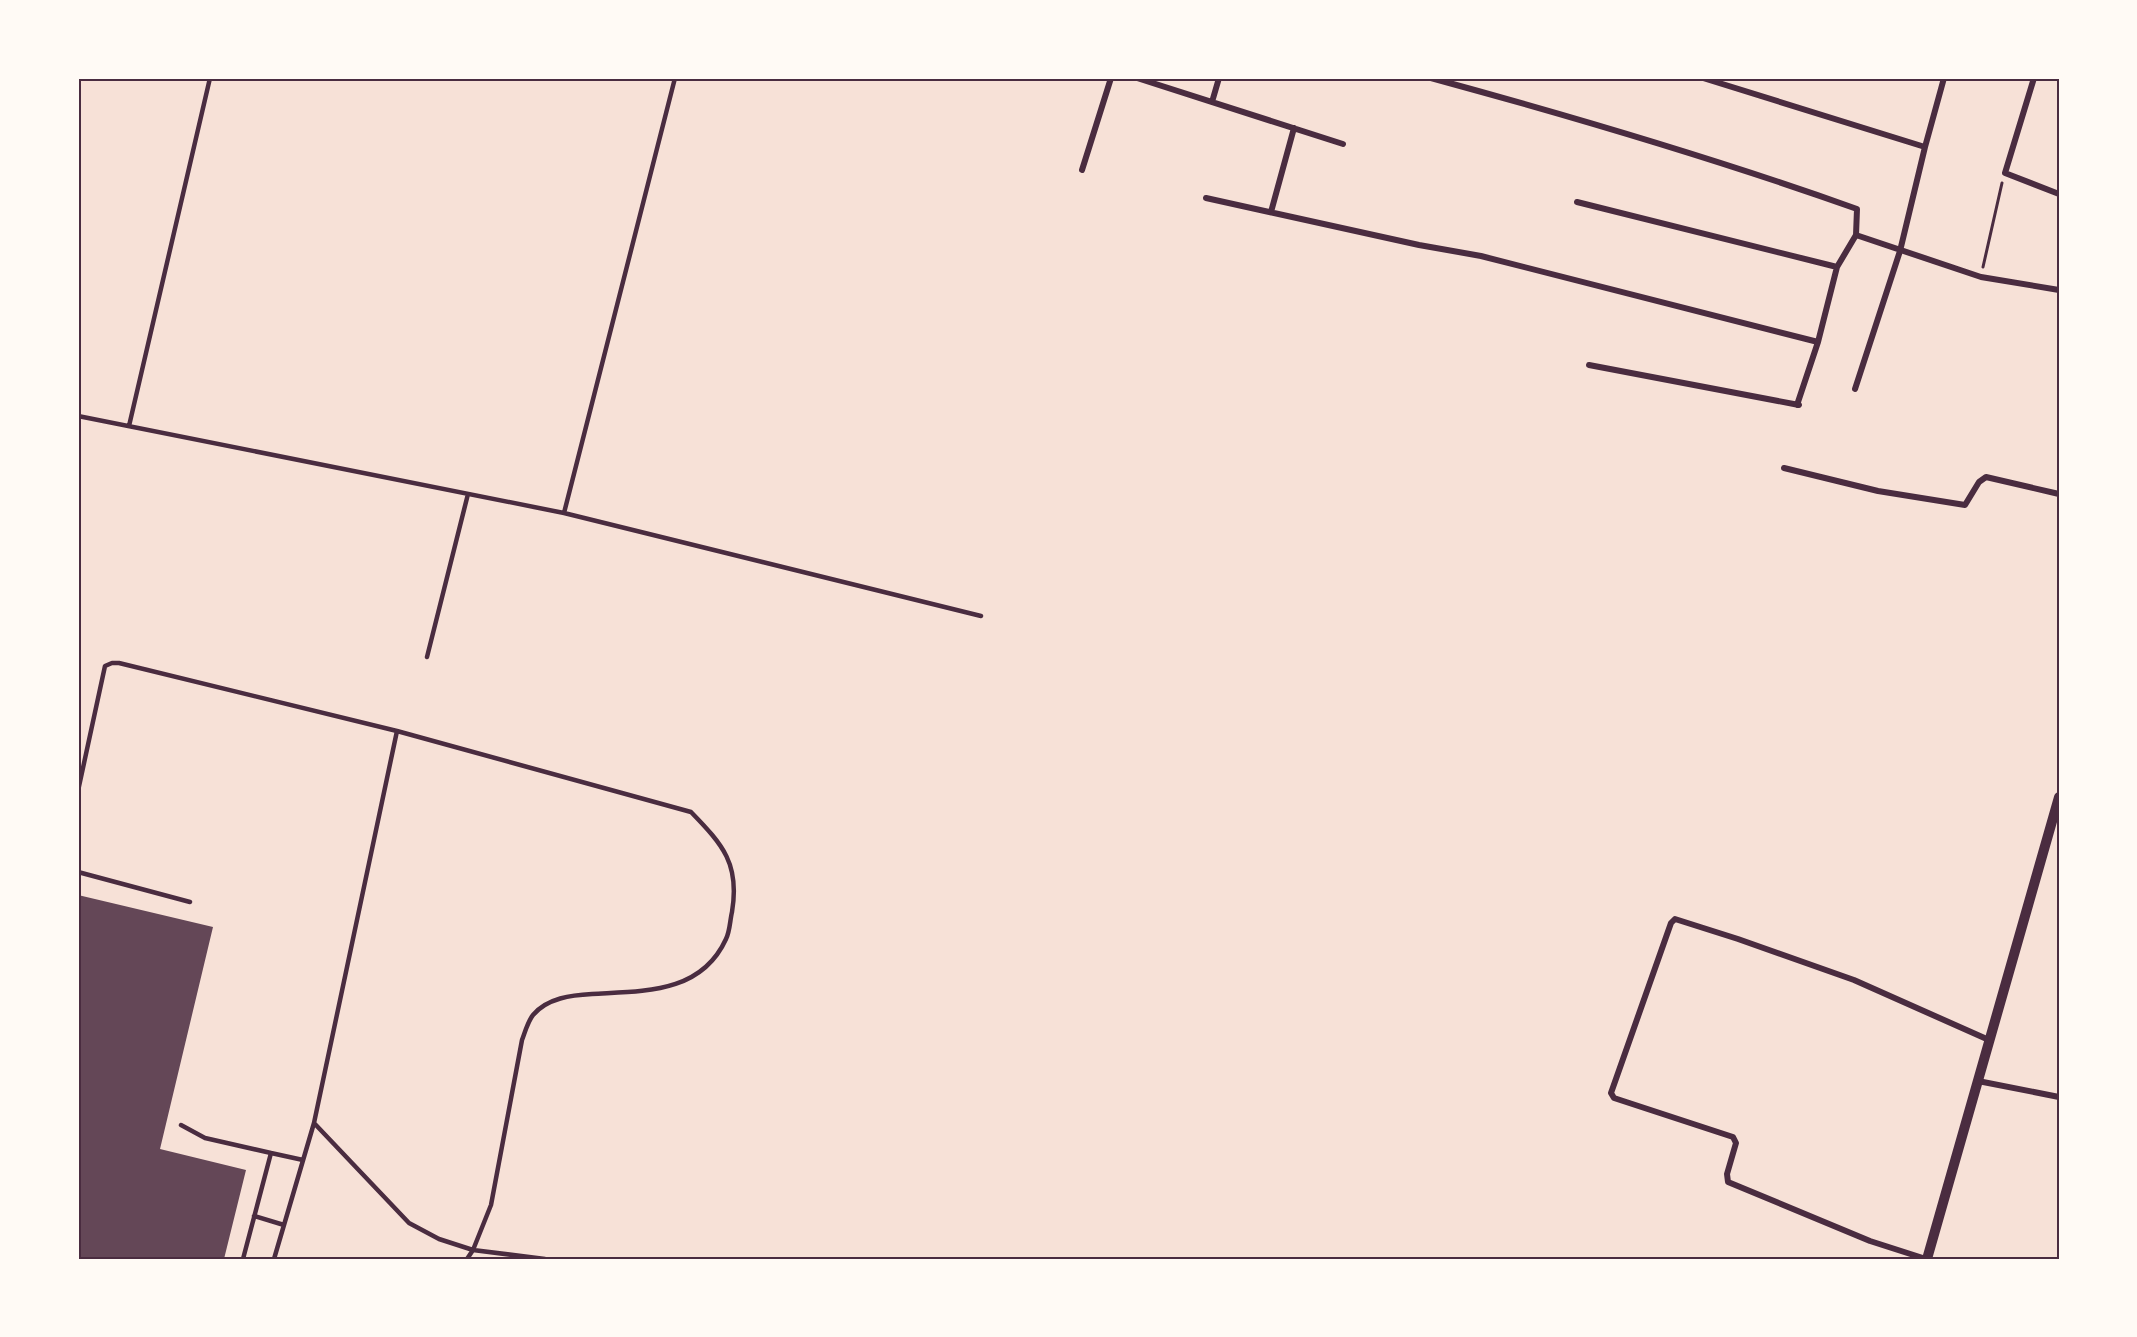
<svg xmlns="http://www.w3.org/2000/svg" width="2137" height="1337" viewBox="0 0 2137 1337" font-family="'Source Sans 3',sans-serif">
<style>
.building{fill:#644757}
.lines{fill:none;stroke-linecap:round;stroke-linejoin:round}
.path{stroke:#4a2c40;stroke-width:3}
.service{stroke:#4a2c40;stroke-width:4.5}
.minor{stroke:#4a2c40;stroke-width:6}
.tertiary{stroke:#4a2c40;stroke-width:10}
.neatline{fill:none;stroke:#4a2c40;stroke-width:2}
</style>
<rect width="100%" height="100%" fill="#f7e1d7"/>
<path class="building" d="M78,895L213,927L160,1149L246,1170L224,1259H78Z"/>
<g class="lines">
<path class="path" d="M1983,267L2002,183"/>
<path class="service" d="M78,416L564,513L981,616
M129,426L210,78
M564,513L675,78
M427,657L468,494
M78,791L105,666L112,663H119L397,731L691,812C723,845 740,864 732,912C730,920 730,931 726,939C701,994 643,991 592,994C572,995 547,998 533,1015C528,1021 525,1032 522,1040L491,1205L473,1250L467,1259
M78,872L190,902
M314,1123L397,731
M181,1125L205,1138L271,1153
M254,1216L284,1225
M243,1259L271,1153L303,1160
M274,1259L314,1123L409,1223L439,1239L473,1250L545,1259"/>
<path class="minor" d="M1137,78L1343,144
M1431,78C1574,117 1717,159 1857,209L1856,235L1981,277L2059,290
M1703,78L1925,147
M2034,78L2005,173L2059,194
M1212,102L1219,78
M1082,170L1111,78
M1206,198L1419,245L1481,256L1818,342
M1577,202L1837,267L1856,235
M1271,212L1294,128
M1589,365L1799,405
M1855,389L1900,251L1925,147L1944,78
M1797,405L1818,342L1837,267
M1784,468L1878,491L1965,505L1979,482L1986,477L2059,494
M1978,1081L2059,1097
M1926,1259L1870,1241L1728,1182L1727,1174L1736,1143L1733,1137L1614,1098L1611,1093L1671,923L1675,919L1738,939L1854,980L1989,1040"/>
<path class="tertiary" d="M1927,1259L2059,797"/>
</g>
<rect width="2137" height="1337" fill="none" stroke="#fffaf5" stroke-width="159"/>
<rect x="80" y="80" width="1978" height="1178" class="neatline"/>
</svg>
